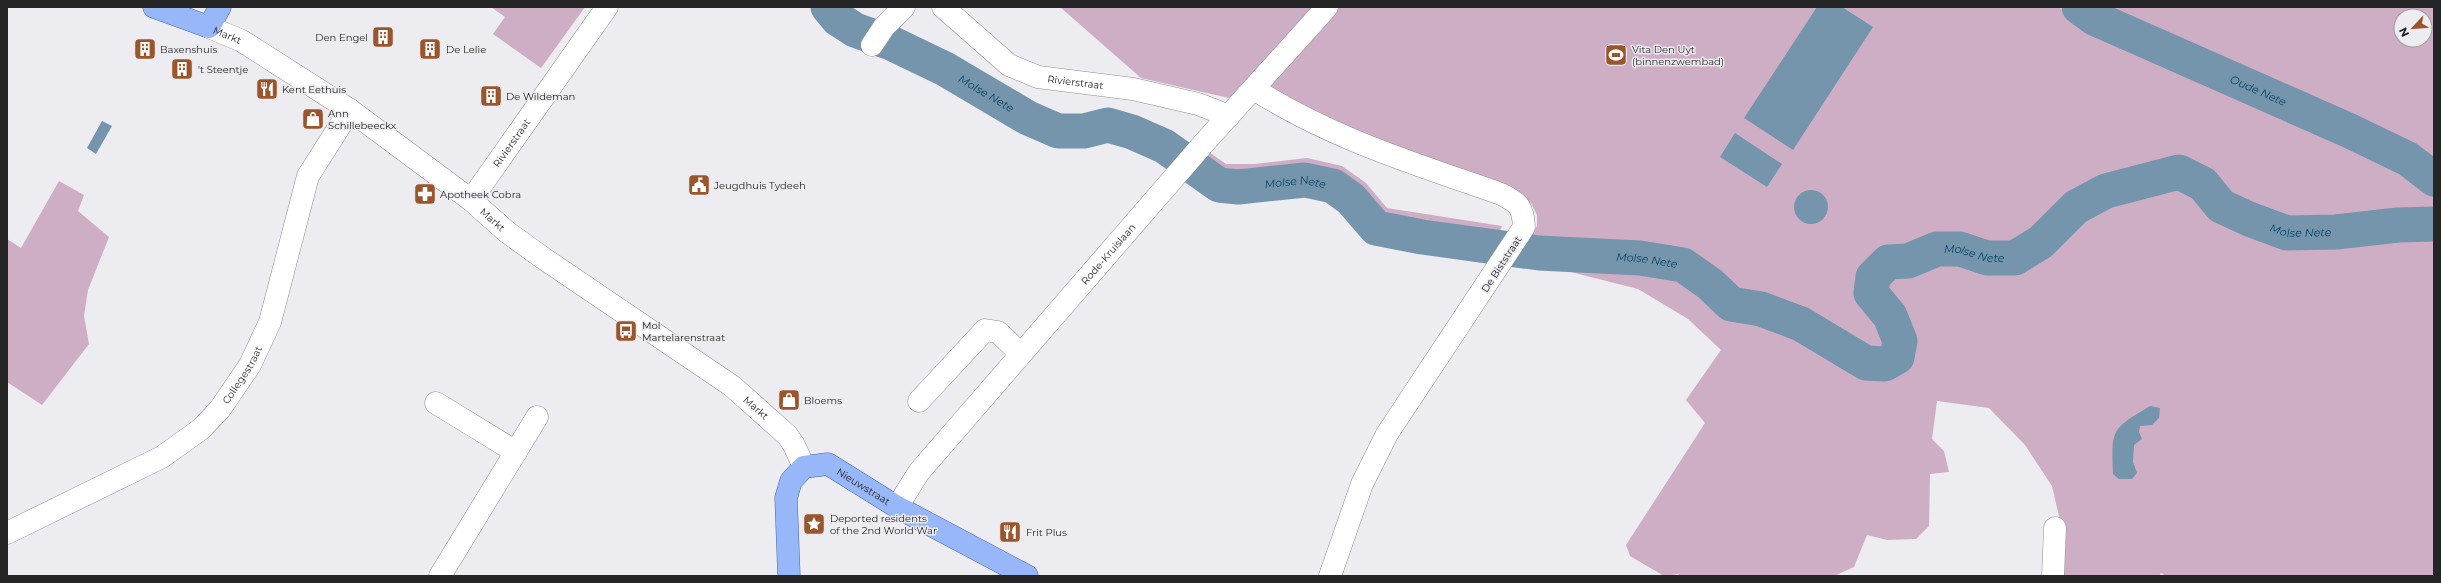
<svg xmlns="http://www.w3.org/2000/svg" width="2441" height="583" viewBox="0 0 2441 583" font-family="Montserrat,sans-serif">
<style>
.green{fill:#ceaec5;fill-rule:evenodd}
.water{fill:#7595ac}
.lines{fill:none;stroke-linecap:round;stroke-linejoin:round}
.river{stroke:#7595ac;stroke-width:35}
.minor-casing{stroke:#8f8e92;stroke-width:23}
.major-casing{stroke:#4465ac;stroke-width:23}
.minor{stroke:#fff;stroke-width:22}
.major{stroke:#98b7f8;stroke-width:22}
.labels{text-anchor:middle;stroke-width:3;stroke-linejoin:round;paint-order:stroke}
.street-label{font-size:10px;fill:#252526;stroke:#edecf0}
.poi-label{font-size:10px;fill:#252526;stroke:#edecf0;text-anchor:start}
.water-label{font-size:11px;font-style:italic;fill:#074565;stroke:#edecf0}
</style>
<rect width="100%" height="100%" fill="#edecf0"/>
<path class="green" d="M491,7H585L541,68L493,34L505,17Z
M1060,7H2059L2064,12L2146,54L2354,146L2355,141L2434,187V576H2166L2161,573L2159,576H2059L2061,525L2052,486L2025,445L1989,408L1937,401L1932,439L1944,451L1949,472L1930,474L1929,526L1916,539L1887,540L1867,535L1854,567L1834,576H1680L1678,574L1664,576L1630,556L1626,545L1705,423L1686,400L1721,350L1688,319L1638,289L1555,268L1525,244L1537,226V215L1531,203L1499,186L1387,146L1269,90L1229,98L1141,78Z
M2097,7H2434V166L2411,148L2352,118L2117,19ZM2401,16H2425V40H2401Z
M1209,152L1226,164H1254L1307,158L1342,166L1366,183L1387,208L1502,226L1493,247L1376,228C1364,214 1350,193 1332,186C1294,170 1248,197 1218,184C1210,181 1202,175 1195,169Z
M59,181L84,195L78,211L109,237L88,290L84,316L89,344L42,405L7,382V239L21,248Z"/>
<path class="water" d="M1817,7H1842L1873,27L1793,150L1744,118Z
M102,121L112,126L96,154L87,148Z
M1735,133L1782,164L1767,187L1720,157Z
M1794 207a17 17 0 1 1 34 0a17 17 0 1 1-34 0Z
M2150,406L2160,408L2159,418L2152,425L2140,426L2139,432L2142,439L2134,445L2133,462L2137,473L2132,479H2119L2113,474C2111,428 2112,429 2150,406Z"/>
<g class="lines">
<g class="river">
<path id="s1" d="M828,7L838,19L855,30L891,43L945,69L1028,118L1058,131H1084L1108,125L1132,132L1164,146L1219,185L1238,187L1305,180L1333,186L1351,199L1376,228L1422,237L1539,253L1640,258L1683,265L1710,284L1731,304L1761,309L1801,324L1866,363L1885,364L1897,357L1900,341L1890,316L1871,293L1873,277L1888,262L1908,261L1937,249H1960L1987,258H2015L2041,242L2076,207L2106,191L2179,172L2203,184L2221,206L2249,219L2287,233L2336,232L2398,225L2434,224"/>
<path id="s2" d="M2079,7L2094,18L2350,131L2408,159L2434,179"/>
</g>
<g class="minor-casing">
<g id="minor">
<path id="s3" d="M943,7L1009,65L1038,77L1133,89L1198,104L1229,116"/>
<path id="s4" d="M209,27L242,41L350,110L471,200L507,232L543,258L732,386L787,435L794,445L804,467"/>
<path d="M872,45L884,27L904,7"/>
<path d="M1254,89C1330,138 1416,164 1501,194C1519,203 1523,207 1524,227L1387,434L1362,484L1330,576"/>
<path id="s5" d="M471,200L607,7"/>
<path d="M919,401L985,330L998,332L1021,354"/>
<path d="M436,403L516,452"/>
<path id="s6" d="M897,507L919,472L1204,143L1327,7"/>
<path id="s7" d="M7,533L162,457L201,429L220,409L250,365L270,322L308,176L350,110"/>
<path d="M440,576L537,417"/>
<path d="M2053,576L2055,528"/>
</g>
</g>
<g class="major-casing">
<g id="major">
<path d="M154,7L209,27L220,7"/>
<path id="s8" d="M789,576L786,498L791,481L804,467L828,464L897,507L1027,576"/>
</g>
</g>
<use href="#minor" class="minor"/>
<use href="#major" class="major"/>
</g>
<defs>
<g id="building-square" transform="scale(1.15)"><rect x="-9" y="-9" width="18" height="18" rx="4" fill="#9b552c" stroke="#edecf0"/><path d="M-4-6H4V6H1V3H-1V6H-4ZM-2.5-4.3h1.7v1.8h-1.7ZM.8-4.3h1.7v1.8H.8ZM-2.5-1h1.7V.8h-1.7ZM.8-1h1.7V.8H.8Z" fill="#fff"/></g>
<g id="stadium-square" transform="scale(1.15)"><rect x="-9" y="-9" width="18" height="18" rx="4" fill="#9b552c" stroke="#edecf0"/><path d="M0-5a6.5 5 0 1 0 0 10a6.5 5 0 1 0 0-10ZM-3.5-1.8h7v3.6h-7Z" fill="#fff"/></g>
<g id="restaurant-square" transform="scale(1.15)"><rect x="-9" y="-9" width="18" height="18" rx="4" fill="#9b552c" stroke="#edecf0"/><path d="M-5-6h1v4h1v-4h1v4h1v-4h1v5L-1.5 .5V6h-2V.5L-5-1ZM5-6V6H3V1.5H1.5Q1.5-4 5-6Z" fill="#fff"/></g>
<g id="shop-square" transform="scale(1.15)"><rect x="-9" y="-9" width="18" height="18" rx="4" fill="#9b552c" stroke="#edecf0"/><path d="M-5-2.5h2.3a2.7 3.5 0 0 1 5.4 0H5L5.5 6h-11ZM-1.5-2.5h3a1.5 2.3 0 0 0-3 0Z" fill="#fff"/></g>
<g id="civic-square" transform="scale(1.15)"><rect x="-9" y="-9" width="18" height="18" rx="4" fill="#9b552c" stroke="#edecf0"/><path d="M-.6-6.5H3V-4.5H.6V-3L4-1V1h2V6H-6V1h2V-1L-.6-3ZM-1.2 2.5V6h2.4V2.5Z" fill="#fff"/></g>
<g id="pharmacy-square" transform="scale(1.15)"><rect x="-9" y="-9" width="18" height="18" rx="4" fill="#9b552c" stroke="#edecf0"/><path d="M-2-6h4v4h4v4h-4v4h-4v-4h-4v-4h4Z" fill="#fff"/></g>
<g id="bus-square" transform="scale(1.15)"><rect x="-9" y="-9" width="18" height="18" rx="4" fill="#9b552c" stroke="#edecf0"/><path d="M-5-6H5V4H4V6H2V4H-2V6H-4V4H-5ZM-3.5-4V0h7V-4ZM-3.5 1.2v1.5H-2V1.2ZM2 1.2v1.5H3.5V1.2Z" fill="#fff"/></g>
<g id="sight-square" transform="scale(1.15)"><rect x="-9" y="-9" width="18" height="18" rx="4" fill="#9b552c" stroke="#edecf0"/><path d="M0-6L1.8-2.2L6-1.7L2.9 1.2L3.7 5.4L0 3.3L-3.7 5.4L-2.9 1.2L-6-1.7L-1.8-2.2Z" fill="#fff"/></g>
</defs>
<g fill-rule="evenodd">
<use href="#building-square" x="383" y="37"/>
<use href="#building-square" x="145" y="49"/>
<use href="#building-square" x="430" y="49"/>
<use href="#stadium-square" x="1616" y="55"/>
<use href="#building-square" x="182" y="69"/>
<use href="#restaurant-square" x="267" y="89"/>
<use href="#building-square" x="491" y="96"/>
<use href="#shop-square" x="313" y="119"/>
<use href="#civic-square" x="699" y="185"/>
<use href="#pharmacy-square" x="425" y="194"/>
<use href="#bus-square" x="626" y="331"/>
<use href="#shop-square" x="789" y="400"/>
<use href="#sight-square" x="814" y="524"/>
<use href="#restaurant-square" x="1010" y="532"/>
</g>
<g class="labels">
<g class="street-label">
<text dy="4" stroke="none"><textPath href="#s4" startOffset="20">Markt</textPath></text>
<text dy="4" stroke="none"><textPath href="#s3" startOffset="157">Rivierstraat</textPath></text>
<text dy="4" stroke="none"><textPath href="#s5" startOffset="70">Rivierstraat</textPath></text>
<text dy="4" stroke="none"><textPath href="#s4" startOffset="344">Markt</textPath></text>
<text dy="4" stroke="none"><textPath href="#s6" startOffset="330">Rode-Kruislaan</textPath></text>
<text transform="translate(1501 264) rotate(-57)" y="4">De Biststraat</text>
<text dy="4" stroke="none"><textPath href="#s7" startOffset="289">Collegestraat</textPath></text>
<text dy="4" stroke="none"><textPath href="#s4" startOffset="668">Markt</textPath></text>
<text dy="4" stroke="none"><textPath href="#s8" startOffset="181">Nieuwstraat</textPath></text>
</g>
<g class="poi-label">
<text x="368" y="41" text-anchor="end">Den Engel</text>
<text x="160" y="53">Baxenshuis</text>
<text x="446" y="53">De Lelie</text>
<text x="1632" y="53">Vita Den Uyt<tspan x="1632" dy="12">(binnenzwembad)</tspan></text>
<text x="198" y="73">'t Steentje</text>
<text x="282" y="93">Kent Eethuis</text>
<text x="506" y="100">De Wildeman</text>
<text x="328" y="117">Ann<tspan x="328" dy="12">Schillebeeckx</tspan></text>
<text x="714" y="189">Jeugdhuis Tydeeh</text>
<text x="440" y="198">Apotheek Cobra</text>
<text x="642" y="329">Mol<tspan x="642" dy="12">Martelarenstraat</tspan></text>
<text x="804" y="404">Bloems</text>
<text x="830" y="522">Deported residents<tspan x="830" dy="12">of the 2nd World War</tspan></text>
<text x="1026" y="536">Frit Plus</text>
</g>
<g class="water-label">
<text dy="4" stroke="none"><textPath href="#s2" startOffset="198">Oude Nete</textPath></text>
<text dy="4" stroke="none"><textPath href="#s1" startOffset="182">Molse Nete</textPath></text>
<text dy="4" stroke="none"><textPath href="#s1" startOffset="518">Molse Nete</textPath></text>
<text dy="4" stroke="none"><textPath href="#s1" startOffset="1741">Molse Nete</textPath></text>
<text dy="4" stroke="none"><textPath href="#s1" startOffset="1370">Molse Nete</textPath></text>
<text dy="4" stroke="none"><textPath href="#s1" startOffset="890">Molse Nete</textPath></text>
</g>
</g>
<rect width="2441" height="583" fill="none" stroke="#252526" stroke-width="16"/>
<g transform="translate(2413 28) rotate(244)"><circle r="19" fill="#edecf0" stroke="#9d9c9f"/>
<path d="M0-3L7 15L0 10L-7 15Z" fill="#9b552c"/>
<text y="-6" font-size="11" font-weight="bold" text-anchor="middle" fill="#252526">N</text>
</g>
</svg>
